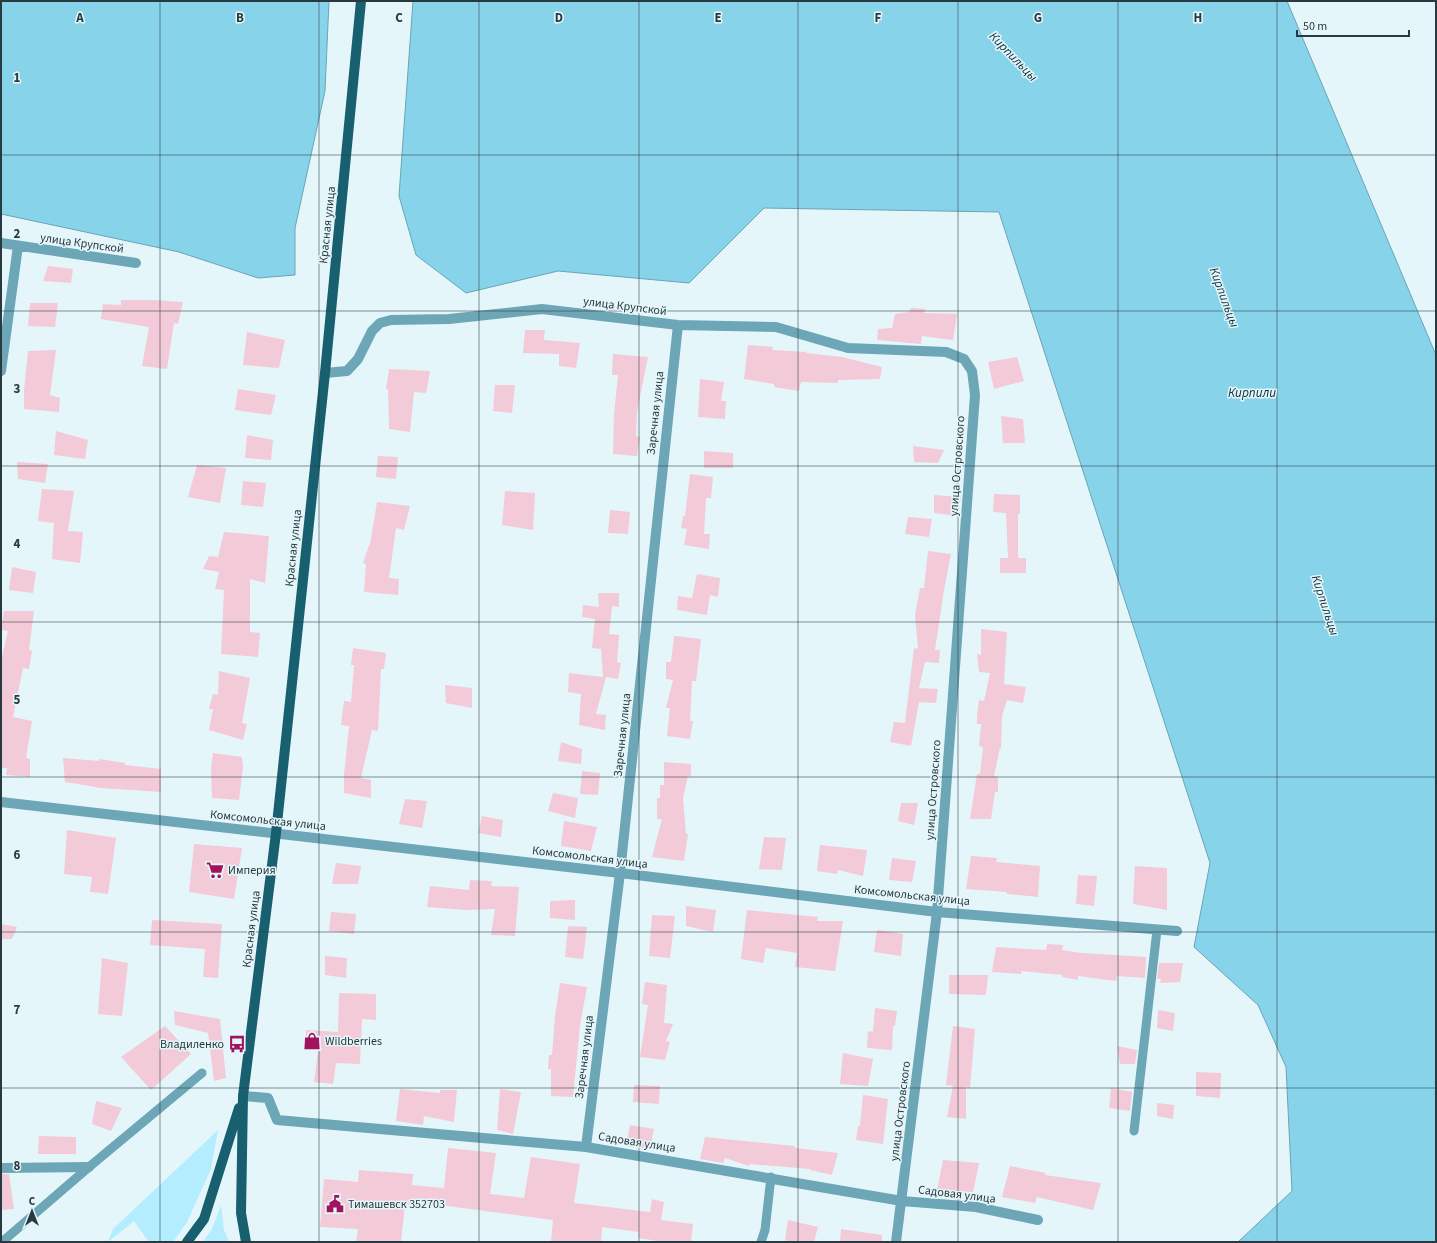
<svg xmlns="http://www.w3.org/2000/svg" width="1437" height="1243" viewBox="0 0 1437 1243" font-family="'Source Sans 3',sans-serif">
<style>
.green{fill:#b3edff}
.water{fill:#87d3e9;stroke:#6aa5b6}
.building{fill:#f3cad7}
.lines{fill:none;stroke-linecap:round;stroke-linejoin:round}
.service{stroke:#6da6b6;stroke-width:9}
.minor{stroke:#6da6b6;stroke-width:10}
.primary{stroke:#185f70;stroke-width:10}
.grid{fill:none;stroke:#283a3f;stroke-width:1;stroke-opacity:0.55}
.labels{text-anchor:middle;stroke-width:3;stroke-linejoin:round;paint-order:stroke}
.street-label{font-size:12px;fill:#283a3f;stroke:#e5f6fb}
.poi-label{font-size:12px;fill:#283a3f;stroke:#e5f6fb;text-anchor:start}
.water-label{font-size:13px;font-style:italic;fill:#0a3039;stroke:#e5f6fb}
.grid-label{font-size:13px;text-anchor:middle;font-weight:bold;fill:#283a3f;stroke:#e5f6fb;stroke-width:3;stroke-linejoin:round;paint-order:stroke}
</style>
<rect width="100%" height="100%" fill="#e5f6fb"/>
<path class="green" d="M218,1130L211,1169L187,1222L173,1242H149L134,1221L108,1242L113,1229Z
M221,1205L224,1230L229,1242H203L212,1229Z"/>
<path class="water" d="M1,1H329L325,91L295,228V275L258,278L179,252L1,214Z
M413,1H1287L1436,355V1242H1238L1292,1191L1286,1067L1258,1005L1194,947L1210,863L999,212L764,208L689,283L558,271L466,293L416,255L399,196Z"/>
<path class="building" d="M48,266L73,269L71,283L43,281Z
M121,300H153L183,302L178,324L174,323L167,369L142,366L149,327L101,319L103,304L121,305Z
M30,303H58L55,327L28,326Z
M911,308L925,309L924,313L957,314L953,340L922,336L921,344L877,340L878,329L892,328L895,314L909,312Z
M525,330H545L544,340L580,343L576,368L559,366V354L523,353Z
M247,332L285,340L279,368L243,365Z
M748,345L773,347L772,350L807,352L806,353L842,357L882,367L880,379L838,380V383L801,382L799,391L774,387V384L744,379Z
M56,350L50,395L60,398L59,412L24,409V390L28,351Z
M613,354L648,357L637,412L636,436L640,437L637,456L613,454L614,414L618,375H612Z
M1017,357L1024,381L994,389L988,362Z
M389,369L430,371L426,393L414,392L410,432L389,429L388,389H386Z
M700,379L724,382L721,401H726L725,419L698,417Z
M495,385H515L512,413L493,411Z
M238,389L276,395L271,415L235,410Z
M1001,416L1023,419L1025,443H1003Z
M56,431L88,440L85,459L54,455Z
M247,435L273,440L271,460L245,458Z
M913,446L944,450L938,463L914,462Z
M704,451L733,453V468H704Z
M378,456L398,457L396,479L376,477Z
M17,462L48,464L45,483L18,479Z
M197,465L226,468L220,503L188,497Z
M690,474L713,477L711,498H706L704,534H710L709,549L684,545L687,529L681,528L683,516H685Z
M243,481L266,483L263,507L241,505Z
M42,489L74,491L68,531L83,532L80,563L52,559L54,523L38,521Z
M505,491L535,493L533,530L502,525Z
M994,494L1020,495V514H1018V558H1026V573H1000V558H1008L1006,513L993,512Z
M934,495L961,497L958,516L934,513Z
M377,502L410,506L404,530L396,528L389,578L399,579L398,595L364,592L366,564L363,563L369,545H370Z
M610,510L630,512L628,534L608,533Z
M908,517L932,519L929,537L905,534Z
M224,532L269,536L265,583L250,579V632L260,633L258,657L221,654L224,590L215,589L219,572L203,569L209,556L218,557Z
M928,551L951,554L944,590L935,650H940L939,663L925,662L919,688L938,689L936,703L919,702L911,746L890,742L894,722L905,723L914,648L918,649L915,615L920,588H924Z
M12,567L36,572L33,593L9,590Z
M697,574L720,578L718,597L710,595L707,615L677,610L678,596L692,598Z
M598,593H619V607L612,606L609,634L619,635L617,662L621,663L618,679L606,677L596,714L606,715L605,730L579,725L581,694L568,692L569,673L603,677L601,649L592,648L595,619L582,617L583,605L599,607Z
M4,611H34L29,650L32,651L29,669L23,668L13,717L32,721L26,758L30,759V777L6,775L7,768H1V661L8,631L1,630Z
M981,629L1007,632L1004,684L1026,687L1023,703L1007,700L1002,716L1001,749L1000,748L994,776L998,777V792H995L991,819H970L977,774H980L983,747L979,746L981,724H977V716L979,700L984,701L990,673L979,672L977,654L981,655Z
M674,636L701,639L696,681H692L690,721H693L690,739L667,736L670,708H666L673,680L666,679V662H671Z
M353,648L386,653L384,669H381L378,731L372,730L361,778L371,780V798L344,793V775L349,726L341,725L344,701L351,702L354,665H351Z
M219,671L250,678L242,723L247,724L243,740L209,730L213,709H209L213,694L218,695Z
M445,685L472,688V708L446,703Z
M561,742L582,749L581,764L558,761Z
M213,753L242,757L243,767L239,800L212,798L211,768Z
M63,758L99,761V759L125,763V765L161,769V792L101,788L65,782Z
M664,762L691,764V777L688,776L683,798L686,834H688L684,861L652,857L662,819H657V798H660V785H664Z
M582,771L600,773L598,795L580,794Z
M553,793L578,798L575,818L548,811Z
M405,799L427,801L422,828L399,824Z
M901,803H918L914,825L898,821Z
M482,816L503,820L501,837L478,833Z
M564,821L597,827L591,851L561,846Z
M67,830L116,838L108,894L90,892L92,877L64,874Z
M764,837L786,838L782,870L759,869Z
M194,844L242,848L234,899L189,892Z
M820,845L867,850L863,876L838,870L837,874L817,871Z
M971,856L997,858L996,862L1040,866L1038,897L1007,894V892L966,889Z
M892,858L916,861L912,882L889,880Z
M336,863L361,866L358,884H332Z
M1135,866L1167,868V910L1133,904Z
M1078,875L1097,876L1094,906L1076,904Z
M470,880L492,881L491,886L519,887L515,936L491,935L495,909L466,910L427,907L430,886L469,890Z
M575,900V920L550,918V901Z
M686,906L716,910L713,932L686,926Z
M747,910L818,917L817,921H843L835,971L795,967L797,953L766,948L763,963L741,959Z
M331,912L356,914L354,934L329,931Z
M652,915L675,916L670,958L649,956Z
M152,920L222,924L218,978L203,977L205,949L150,945Z
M1,924L17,927L12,939H1Z
M568,926L587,927L583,959L565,957Z
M877,930L903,934L901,956L874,952Z
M1047,944L1063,945L1062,950L1081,953L1146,957L1145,978L1117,976L1116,981L1078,976V980L1062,977V975L1021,971V974L992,972L996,947L1046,950Z
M325,956L347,958L346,978L325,975Z
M102,958L128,963L122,1016L98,1014Z
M1159,963H1183L1180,982L1160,983L1161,979H1157Z
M949,975H988L986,995L949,994Z
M645,982L667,985L664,1023L673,1024L666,1041L670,1042L665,1060L640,1057L648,1005L642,1004Z
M560,983L587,987L580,1025L573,1097L551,1096V1069H548L549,1055H552L555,1016Z
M339,993L376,994V1020L362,1019L360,1064L336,1063L333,1084L314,1082L318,1051L305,1050L306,1030L338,1032Z
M875,1008L897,1011L895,1026H893L892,1050L867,1048L868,1031L873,1032Z
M1158,1010L1175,1013L1173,1031L1157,1028Z
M174,1011L220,1019L226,1078L214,1081L208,1033L175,1025Z
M165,1026L191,1054L151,1090L121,1057Z
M953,1026L975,1029L970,1088L966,1087V1119L947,1117L953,1086L946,1085Z
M1117,1046L1137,1050L1135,1064H1120Z
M843,1053L873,1059L868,1086L840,1084Z
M1196,1072L1221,1073L1220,1098L1196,1096Z
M634,1085L660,1086L659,1104L633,1102Z
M1111,1088L1132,1092L1130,1111L1109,1108Z
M400,1089L440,1093V1090H457L454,1122L424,1116L423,1125L396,1121Z
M500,1089L521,1092L513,1134L497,1130Z
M863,1095L888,1099L883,1144L856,1140L858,1126H860Z
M96,1101L122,1108L111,1131L92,1124Z
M1157,1103L1174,1105L1173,1119L1157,1116Z
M630,1125L654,1129L650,1149L626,1146Z
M39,1136L76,1137V1154H38Z
M705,1137L795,1146V1148L838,1153L832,1175L810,1170V1169L749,1164V1166L725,1158L723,1163L700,1159Z
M448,1148L496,1153L490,1194L524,1198L531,1157L580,1164L574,1203L650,1212L652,1199L664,1202L661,1220L693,1224L691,1242H665L638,1238L639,1232L602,1227L601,1242H551L553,1220L410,1201V1205L405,1204L401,1242H356L358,1229L320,1227L324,1179L358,1182L359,1170L413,1174L412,1185L444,1188Z
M943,1160L979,1163L973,1192L937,1190Z
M1010,1166L1046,1173L1045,1175L1101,1183L1093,1210L1037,1197L1035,1203L1002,1197Z
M1,1174H9L14,1209L1,1210Z
M788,1220L818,1227L814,1242H792L785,1240Z
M841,1229L882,1235V1242H840Z"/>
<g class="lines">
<path class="service" d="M1134,1131L1157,930
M2,1242L89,1167L202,1073
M761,1242L765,1230L771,1177"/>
<path class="minor" d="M1,243L136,263
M1,371L18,246
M325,373L347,371L358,359L372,331L380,323L391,320L449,319L542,309L678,325L776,327L848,348L946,352L964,359L972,371L975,395L937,912L896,1242
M1,802L620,873L937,912L1177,931
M243,1096L268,1098L277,1120L586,1147L902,1201L976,1207L1038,1220
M586,1147L620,873L678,325
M1,1168L89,1167"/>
<path class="primary" d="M187,1242L204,1219L239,1108
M246,1242L241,1213L243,1096L276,833L325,373L361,1"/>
</g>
<path class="grid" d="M160,1V1242M319,1V1242M479,1V1242M639,1V1242M798,1V1242M958,1V1242M1118,1V1242M1277,1V1242M1,155H1436M1,311H1436M1,466H1436M1,622H1436M1,777H1436M1,932H1436M1,1088H1436"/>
<defs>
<g id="supermarket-bare" transform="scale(1.38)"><path d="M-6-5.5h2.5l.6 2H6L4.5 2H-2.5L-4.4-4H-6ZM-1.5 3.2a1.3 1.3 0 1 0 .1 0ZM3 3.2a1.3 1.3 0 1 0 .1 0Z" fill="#a1145c" stroke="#e5f6fb" stroke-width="2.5" paint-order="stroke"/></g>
<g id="shop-bare" transform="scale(1.38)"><path d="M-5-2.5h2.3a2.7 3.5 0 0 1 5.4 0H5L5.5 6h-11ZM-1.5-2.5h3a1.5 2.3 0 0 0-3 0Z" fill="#a1145c" stroke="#e5f6fb" stroke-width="2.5" paint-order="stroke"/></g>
<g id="bus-bare" transform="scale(1.38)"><path d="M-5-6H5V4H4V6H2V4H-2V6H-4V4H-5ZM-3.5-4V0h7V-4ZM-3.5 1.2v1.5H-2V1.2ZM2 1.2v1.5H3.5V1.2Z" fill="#a1145c" stroke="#e5f6fb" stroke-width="2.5" paint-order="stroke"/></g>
<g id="civic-bare" transform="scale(1.38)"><path d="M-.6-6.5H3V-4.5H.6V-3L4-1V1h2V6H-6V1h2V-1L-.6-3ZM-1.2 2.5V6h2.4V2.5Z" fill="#a1145c" stroke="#e5f6fb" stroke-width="2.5" paint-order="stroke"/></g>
</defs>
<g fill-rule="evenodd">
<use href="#supermarket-bare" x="215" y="870"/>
<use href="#shop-bare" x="312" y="1041"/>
<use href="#bus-bare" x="237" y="1044"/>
<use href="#civic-bare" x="335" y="1204"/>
</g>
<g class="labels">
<g class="street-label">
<text transform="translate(327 225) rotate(-84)" y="4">Красная улица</text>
<text transform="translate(82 243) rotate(8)" y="4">улица Крупской</text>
<text transform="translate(625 306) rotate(7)" y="4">улица Крупской</text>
<text transform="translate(655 413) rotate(-84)" y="4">Заречная улица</text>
<text transform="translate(957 466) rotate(-86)" y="4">улица Островского</text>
<text transform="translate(293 548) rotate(-84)" y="4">Красная улица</text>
<text transform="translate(622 735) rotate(-84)" y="4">Заречная улица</text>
<text transform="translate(933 790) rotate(-86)" y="4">улица Островского</text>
<text transform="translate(268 820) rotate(6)" y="4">Комсомольская улица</text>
<text transform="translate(590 857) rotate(7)" y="4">Комсомольская улица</text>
<text transform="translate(912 895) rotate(6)" y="4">Комсомольская улица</text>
<text transform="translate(251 929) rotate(-83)" y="4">Красная улица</text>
<text transform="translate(584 1057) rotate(-83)" y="4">Заречная улица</text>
<text transform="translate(900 1111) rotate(-83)" y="4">улица Островского</text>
<text transform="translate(637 1142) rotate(9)" y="4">Садовая улица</text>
<text transform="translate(957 1194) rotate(7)" y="4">Садовая улица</text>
</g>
<g class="poi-label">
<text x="228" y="874">Империя</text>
<text x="325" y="1045">Wildberries</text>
<text x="224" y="1048" text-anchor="end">Владиленко</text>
<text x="348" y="1208">Тимашевск 352703</text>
</g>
<g class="water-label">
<text transform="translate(1014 56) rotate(46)" y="5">Кирпильцы</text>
<text transform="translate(1225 297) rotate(70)" y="5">Кирпильцы</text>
<text x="1252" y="397">Кирпили</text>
<text transform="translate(1326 605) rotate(72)" y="5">Кирпильцы</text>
</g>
</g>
<g class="grid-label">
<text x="80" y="22">A</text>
<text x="240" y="22">B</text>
<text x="399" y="22">C</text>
<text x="559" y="22">D</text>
<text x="718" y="22">E</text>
<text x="878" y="22">F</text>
<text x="1038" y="22">G</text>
<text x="1198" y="22">H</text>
<text x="17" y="82">1</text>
<text x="17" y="238">2</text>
<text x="17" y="393">3</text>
<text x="17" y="548">4</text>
<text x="17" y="704">5</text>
<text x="17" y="859">6</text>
<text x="17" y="1014">7</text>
<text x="17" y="1170">8</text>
</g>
<rect width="1437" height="1243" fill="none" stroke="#283a3f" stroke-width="4"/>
<g transform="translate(32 1211)" stroke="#e5f6fb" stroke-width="3" paint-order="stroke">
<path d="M0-3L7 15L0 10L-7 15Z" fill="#283a3f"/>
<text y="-6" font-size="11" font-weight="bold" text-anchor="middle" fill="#283a3f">С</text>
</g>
<path d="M1297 30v6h112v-6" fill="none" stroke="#283a3f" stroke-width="2"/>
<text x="1303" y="30" font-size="12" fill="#283a3f" stroke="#e5f6fb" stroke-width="3" paint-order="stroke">50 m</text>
</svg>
